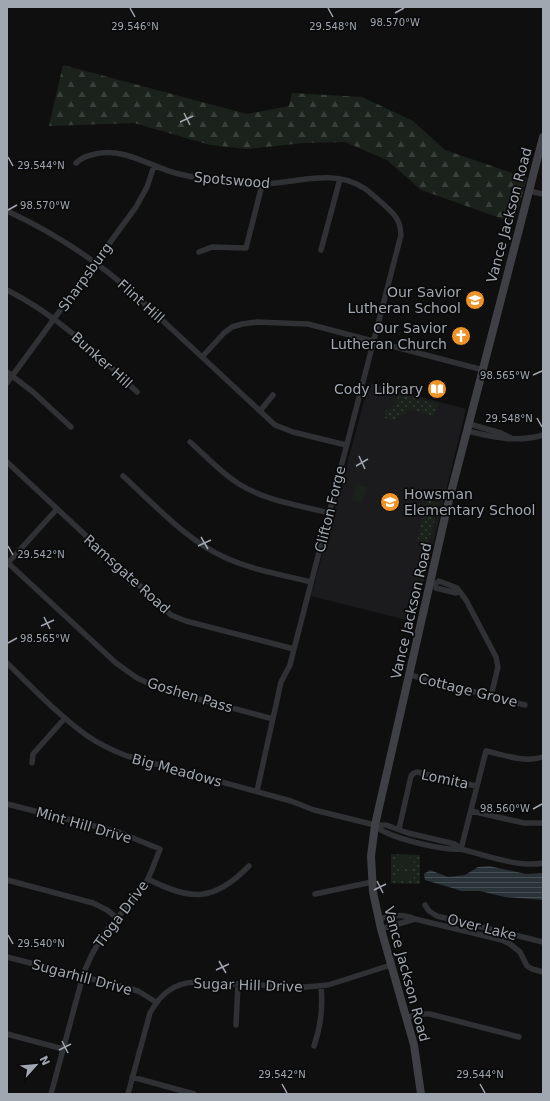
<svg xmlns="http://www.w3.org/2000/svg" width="550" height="1101" viewBox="0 0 550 1101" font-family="'DejaVu Sans',sans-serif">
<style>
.built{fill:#1b1b1d}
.forest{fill:url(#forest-firs)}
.park{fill:url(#park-dots)}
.pitch{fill:#1b221b}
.water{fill:url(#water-rules)}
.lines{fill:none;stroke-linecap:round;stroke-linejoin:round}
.street{stroke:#303135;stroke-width:5.5}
.secondary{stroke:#3e4045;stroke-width:8}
.ticks{fill:none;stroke:#a0a7b1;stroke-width:1.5}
.labels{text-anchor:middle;stroke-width:3.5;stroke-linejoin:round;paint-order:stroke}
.street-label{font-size:14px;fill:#a0a7b1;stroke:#0a0a0b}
.poi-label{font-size:14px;fill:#a0a7b1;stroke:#0a0a0b;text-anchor:end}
.ticks-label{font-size:10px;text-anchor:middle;fill:#a0a7b1;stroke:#0a0a0b;stroke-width:3.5;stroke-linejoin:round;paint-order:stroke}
</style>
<defs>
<pattern id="forest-firs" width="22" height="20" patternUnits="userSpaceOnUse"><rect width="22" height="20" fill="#1b221b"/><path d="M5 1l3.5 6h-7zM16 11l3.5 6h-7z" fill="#393f3a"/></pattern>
<pattern id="park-dots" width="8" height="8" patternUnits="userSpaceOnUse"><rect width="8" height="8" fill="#1b221b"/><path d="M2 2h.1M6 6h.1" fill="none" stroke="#393f3a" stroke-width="1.8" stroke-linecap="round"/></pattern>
<pattern id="water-rules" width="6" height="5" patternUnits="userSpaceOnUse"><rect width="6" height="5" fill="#293338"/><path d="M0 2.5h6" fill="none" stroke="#454e52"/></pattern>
</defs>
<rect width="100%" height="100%" fill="#0f0f10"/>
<path class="built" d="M369,383L466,409L414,622L311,596Z"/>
<path class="forest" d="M63,65L247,114L289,106L292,93L362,97L413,121L445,150L527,178L514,223L421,190L387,160L345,142L304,143L247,149L210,145L134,123L49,126Z"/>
<path class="park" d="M399,394L438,404L434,416L409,409L405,414L393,420L385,418V411L395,405Z
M427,500L439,503L428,544L417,541Z
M391,854L420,855V884L391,883Z"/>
<path class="pitch" d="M357,484L367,487L362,503L352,500Z
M395,857L414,858V867L395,866Z
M395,872H414V881H395Z"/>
<path class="water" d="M489,866L526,874L543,873V900L505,897L480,891H462L425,880L424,874L430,870L448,877L465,875L478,867Z"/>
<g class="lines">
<path class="street" d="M76,163C82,157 87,156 95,154C125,147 150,167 179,174C204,180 231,184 257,184C292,185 331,167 364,188C370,192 376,198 382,203C394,214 400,218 401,235L294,649L290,665L281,682L257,791
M529,191L543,194
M7,211C53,232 94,259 132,292L275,425L293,432L346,445
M321,250L340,179
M199,252L212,247L246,248L262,185
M7,290C57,315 97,354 137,392
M202,357L224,333L232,327L242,324L257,322L308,324L483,370
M7,372L33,392L71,427
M7,383L136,207L147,187L154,166
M260,411L273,395
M469,424L501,433L511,438
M467,431C493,437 516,443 543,435
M190,442C206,456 221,473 239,484C266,501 299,505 329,513
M7,462L171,615L186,621L294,649
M123,476C155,505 186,540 226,558C253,570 283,575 311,582
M7,562L116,663L137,678L161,689L273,719
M7,564L57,509
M431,582L435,584L439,581L457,588L466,600L496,657L498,667L491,696
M436,588L456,593L459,592
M7,663C32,687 61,718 89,737C101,745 114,751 127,756L291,801L314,810L375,825H386L408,833L455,844L461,849
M410,675L525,705
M32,763L33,754L65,718
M7,804L118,832L160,849C154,864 150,878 141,891C134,901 125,908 118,917C103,933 92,952 84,972L51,1094
M471,811L524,823H543
M375,825C378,828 382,831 385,832C401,840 445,851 461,849C484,855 520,868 543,863
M399,829L411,776L414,773L417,772L476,786
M461,849L486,751C505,755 524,763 543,757
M148,879C191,901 214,902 249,866
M7,880L93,903L107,910L117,918
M315,894L372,882
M425,905L429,911L437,916L543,942
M378,919C393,916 401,913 415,919L502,940L510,944L520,952L527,966L532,969L543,972
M381,929L415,919
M7,957L131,989L138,991L156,1002
M407,1018L417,1014H430L519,1037
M236,1025L238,984
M7,1034L63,1049
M314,1046C321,1026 323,1006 321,986
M132,1077L194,1094
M128,1094L150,1013C160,995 173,983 195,982L306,987L328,985L391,965"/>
<path class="secondary" d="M421,1094L414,1045L381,929L373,892L371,856L375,825L447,508L543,137"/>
</g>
<path class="ticks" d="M130,8L135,17M328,8L333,17M395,13L404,8M184,113L190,125M180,122L193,116M8,157L13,166M8,210L17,205M533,375L542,371M537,418L542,427M359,456L365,469M356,466L368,459M201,537L208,549M8,546L13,555M198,546L211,540M44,617L50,629M41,626L54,620M8,643L17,638M533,809L542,804M377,881L383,893M374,890L386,884M8,935L13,944M219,961L226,973M216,970L229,964M62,1041L68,1053M59,1050L71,1044M282,1084L287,1093M480,1084L485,1093"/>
<defs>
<g id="school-disc" transform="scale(1)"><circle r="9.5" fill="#f09327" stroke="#0a0a0b"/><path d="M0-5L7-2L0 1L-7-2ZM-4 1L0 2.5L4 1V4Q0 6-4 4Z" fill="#fff"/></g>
<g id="church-disc" transform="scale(1)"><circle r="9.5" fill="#f09327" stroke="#0a0a0b"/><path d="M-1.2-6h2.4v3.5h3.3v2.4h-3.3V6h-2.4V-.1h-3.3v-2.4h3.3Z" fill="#fff"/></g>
<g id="library-disc" transform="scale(1)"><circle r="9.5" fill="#f09327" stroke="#0a0a0b"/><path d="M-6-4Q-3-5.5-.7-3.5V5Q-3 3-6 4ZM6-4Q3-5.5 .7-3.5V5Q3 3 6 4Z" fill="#fff"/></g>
</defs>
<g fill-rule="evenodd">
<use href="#school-disc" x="475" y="300"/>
<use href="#church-disc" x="461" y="336"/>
<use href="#library-disc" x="437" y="389"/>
<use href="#school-disc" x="390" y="502"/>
</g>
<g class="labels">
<g class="street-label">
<text transform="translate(232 180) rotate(5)" y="5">Spotswood</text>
<text transform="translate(509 215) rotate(-75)" y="5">Vance Jackson Road</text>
<text transform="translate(85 277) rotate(-54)" y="5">Sharpsburg</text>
<text transform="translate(141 301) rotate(42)" y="5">Flint Hill</text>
<text transform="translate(102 360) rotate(42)" y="5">Bunker Hill</text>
<text transform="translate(330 509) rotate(-76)" y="5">Clifton Forge</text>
<text transform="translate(127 574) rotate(42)" y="5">Ramsgate Road</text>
<text transform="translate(411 611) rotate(-77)" y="5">Vance Jackson Road</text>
<text transform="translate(468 690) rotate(14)" y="5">Cottage Grove</text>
<text transform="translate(190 695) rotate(17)" y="5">Goshen Pass</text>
<text transform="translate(177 770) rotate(15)" y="5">Big Meadows</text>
<text transform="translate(445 779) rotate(12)" y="5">Lomita</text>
<text transform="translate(84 825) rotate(16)" y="5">Mint Hill Drive</text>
<text transform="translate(121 914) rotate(-53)" y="5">Tioga Drive</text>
<text transform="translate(482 927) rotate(14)" y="5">Over Lake</text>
<text transform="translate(407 974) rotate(75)" y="5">Vance Jackson Road</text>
<text transform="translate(82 977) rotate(15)" y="5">Sugarhill Drive</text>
<text transform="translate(248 985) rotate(2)" y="5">Sugar Hill Drive</text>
</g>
<g class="poi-label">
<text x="461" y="297">Our Savior<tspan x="461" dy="16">Lutheran School</tspan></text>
<text x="447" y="333">Our Savior<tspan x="447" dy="16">Lutheran Church</tspan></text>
<text x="423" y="394">Cody Library</text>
<text x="404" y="499" text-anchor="start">Howsman<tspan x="404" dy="16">Elementary School</tspan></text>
</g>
</g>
<g class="ticks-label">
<text x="395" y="26">98.570°W</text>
<text x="135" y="30">29.546°N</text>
<text x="333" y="30">29.548°N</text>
<text x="41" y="169">29.544°N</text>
<text x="45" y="209">98.570°W</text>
<text x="505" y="379">98.565°W</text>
<text x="509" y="422">29.548°N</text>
<text x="41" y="558">29.542°N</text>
<text x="45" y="642">98.565°W</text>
<text x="505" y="812">98.560°W</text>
<text x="41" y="947">29.540°N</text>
<text x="282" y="1078">29.542°N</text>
<text x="480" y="1078">29.544°N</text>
</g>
<rect width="550" height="1101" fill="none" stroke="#a0a7b1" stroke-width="16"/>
<g transform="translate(36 1065) rotate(63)" stroke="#0a0a0b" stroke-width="3" paint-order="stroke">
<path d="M0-3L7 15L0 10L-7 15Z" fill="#a0a7b1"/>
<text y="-6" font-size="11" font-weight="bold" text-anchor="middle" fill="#a0a7b1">N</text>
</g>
</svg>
